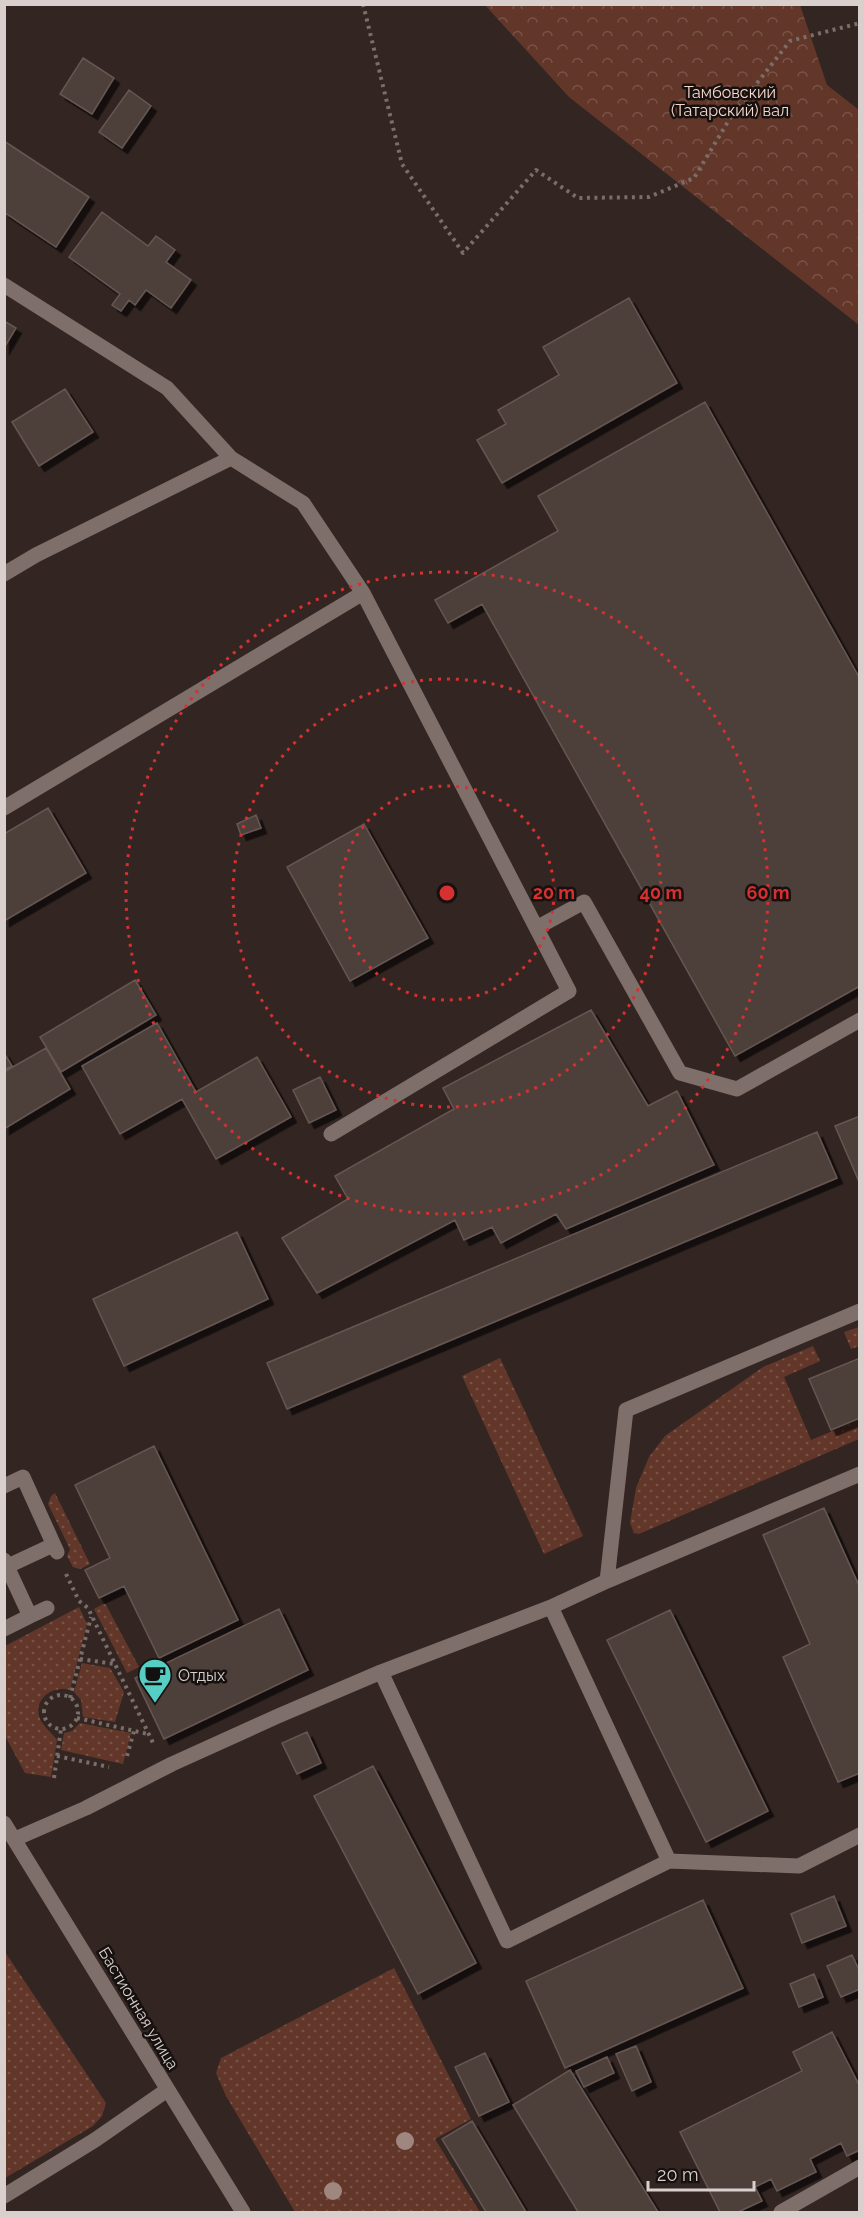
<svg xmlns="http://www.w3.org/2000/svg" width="864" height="2217" viewBox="0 0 864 2217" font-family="Raleway,sans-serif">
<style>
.grass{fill:url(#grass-dots)}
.forest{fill:url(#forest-crowns)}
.building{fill:#4d3f3b;stroke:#665752;stroke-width:1.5;filter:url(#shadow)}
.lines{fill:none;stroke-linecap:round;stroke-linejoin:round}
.path{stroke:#796e6a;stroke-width:4;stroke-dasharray:3 4.5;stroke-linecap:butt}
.lane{stroke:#7e6f6a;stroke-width:15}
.secondary{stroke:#7e6f6a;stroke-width:15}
.tree{fill:#9f8780}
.ring{fill:none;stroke:#d63030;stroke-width:3;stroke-dasharray:3 6}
.labels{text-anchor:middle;stroke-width:5;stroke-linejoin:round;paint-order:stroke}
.park-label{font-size:16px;fill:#f8d7cd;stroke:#16110f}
.poi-label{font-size:16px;fill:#d9d0cd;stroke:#16110f;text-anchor:start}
.street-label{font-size:16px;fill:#d9d0cd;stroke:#16110f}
.centre{fill:#d63030;stroke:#16110f;stroke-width:3}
.ring-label{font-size:18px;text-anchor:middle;font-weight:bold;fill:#d63030;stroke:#16110f;stroke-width:5;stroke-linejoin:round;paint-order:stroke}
</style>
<defs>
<pattern id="grass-dots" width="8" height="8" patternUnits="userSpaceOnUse" patternTransform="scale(1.5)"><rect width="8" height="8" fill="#62372a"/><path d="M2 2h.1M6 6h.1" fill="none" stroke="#785348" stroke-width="1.8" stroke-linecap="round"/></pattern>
<pattern id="forest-crowns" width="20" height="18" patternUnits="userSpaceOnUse" patternTransform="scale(1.5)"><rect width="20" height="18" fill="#62372a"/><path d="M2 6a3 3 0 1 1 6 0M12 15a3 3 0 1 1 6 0" fill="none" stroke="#785348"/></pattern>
<filter id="shadow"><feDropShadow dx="5.5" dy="5.5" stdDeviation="0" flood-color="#0009"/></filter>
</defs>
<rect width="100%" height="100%" fill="#332622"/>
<path class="grass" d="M859,1327V1346L851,1349L844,1332Z
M813,1346L820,1361L784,1377L811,1440L859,1420V1439L639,1534L634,1533L630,1523L636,1488L649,1457L665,1436L763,1367Z
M500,1358L583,1536L544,1554L462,1376Z
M55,1493L90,1564L80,1569L73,1567L67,1556L70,1549L48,1504L51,1496Z
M105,1603L139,1667L127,1673L94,1609Z
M79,1607L87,1624L70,1690C51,1685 31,1701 41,1721C45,1728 52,1733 57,1740L51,1777L25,1773L5,1736V1646Z
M82,1663L110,1668L124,1692L115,1722L83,1717L81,1700L74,1692Z
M80,1723L131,1733L123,1764L61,1750L64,1733L72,1731Z
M5,1952L106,2103L102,2116L93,2126L5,2178Z
M394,1968L471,2119L435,2139L480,2212H295L226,2096L216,2073L221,2058Z"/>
<path class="forest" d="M485,5H800L827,85L859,110V325L569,97Z"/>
<path class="building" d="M83,58L114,78L92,114L60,94Z
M129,90L151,106L122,148L99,132Z
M4,141L89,197L56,247L4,212Z
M102,212L148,246L156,236L175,250L166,262L191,280L171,308L146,290L135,305L129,300L121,311L112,305L120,294L69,257Z
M629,298L677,383L502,483L477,440L506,424L498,410L559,375L543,347Z
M4,321L16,328L4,348Z
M65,389L93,432L39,466L12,422Z
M705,402L860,679V986L735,1056L482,604L448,623L435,600L558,531L538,496Z
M48,808L86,873L4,921V834Z
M256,815L261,828L241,835L237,824Z
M364,824L428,938L350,981L287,867Z
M135,980L156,1015L61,1072L40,1037Z
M591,1010L648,1106L677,1091L714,1165L566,1229L556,1214L501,1243L492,1227L464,1240L455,1220L317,1293L282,1238L348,1199L335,1176L454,1109L443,1088Z
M157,1023L196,1092L257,1057L291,1117L216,1159L182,1099L120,1134L82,1066Z
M46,1048L70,1089L4,1129V1072Z
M4,1053L12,1066L4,1070Z
M320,1077L336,1110L309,1123L293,1090Z
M860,1116V1184L835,1126Z
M817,1132L837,1178L287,1409L267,1363Z
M237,1232L268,1299L124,1366L93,1299Z
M860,1358V1418L831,1430L809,1379Z
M154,1446L238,1620L159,1658L124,1586L99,1598L85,1570L110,1558L75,1485Z
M824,1508L860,1588V1773L838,1782L783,1657L810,1644L763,1535Z
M279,1609L308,1670L164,1739L135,1678Z
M670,1610L768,1811L706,1842L607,1640Z
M307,1732L321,1763L297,1774L282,1743Z
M373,1766L476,1963L418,1994L314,1796Z
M834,1896L846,1926L802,1943L791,1914Z
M703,1900L743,1988L565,2068L526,1981Z
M852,1955L860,1972V1989L841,1997L827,1966Z
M814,1974L823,1997L799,2007L790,1984Z
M832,2032L860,2087V2150L847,2156L841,2143L810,2159L816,2172L777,2191L771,2179L755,2187L762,2201L738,2212H720L680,2132L802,2071L793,2052Z
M636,2046L651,2082L632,2091L616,2054Z
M485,2053L509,2102L479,2116L455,2067Z
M607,2057L614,2073L584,2087L576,2071Z
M570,2070L658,2212H578L513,2105Z
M472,2121L526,2212H486L442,2139Z"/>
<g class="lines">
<path class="path" d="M363,4L402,164L463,253L536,170L578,198L649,197L694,178L732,115L790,41L860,23
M66,1574L79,1601L88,1608L154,1745
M80,1659L115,1664
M44 1712a17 17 0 1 1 34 0a17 17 0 1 1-34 0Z
M70,1698L91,1617
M77,1718L148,1734
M57,1756L109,1767
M127,1756L134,1731
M54,1778L61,1729"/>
<path class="lane" d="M4,285L167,388L231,458L303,503L363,593
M4,574L36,555L231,458
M4,808L363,593L569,991L331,1134
M538,927L584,902L680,1073L737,1089L860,1020
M4,1486L23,1477L57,1552
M4,1560L30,1616L4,1629
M8,1566L53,1545
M607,1581L626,1410L860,1311
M30,1616L47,1608
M381,1672L507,1941L669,1861L551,1607
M15,1839L86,1808L172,1764L278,1716L381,1672L551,1607L607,1581L860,1474
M669,1861L799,1866L860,1835
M4,2196L95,2140L167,2090
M781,2212L860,2167"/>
<path class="secondary" d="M4,1823L243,2212"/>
</g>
<g class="tree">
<circle cx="405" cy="2141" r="9"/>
<circle cx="333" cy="2191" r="9"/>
</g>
<g class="ring">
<circle cx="447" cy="893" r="107"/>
<circle cx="447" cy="893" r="214"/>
<circle cx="447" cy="893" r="321"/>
</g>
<defs>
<g id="cafe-pin" transform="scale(1.725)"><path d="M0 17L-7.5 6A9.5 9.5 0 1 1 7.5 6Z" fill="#55cec4" stroke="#16110f"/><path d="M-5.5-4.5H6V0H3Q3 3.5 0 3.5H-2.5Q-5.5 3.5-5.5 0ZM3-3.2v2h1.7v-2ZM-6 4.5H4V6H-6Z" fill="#111"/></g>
</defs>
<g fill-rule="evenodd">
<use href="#cafe-pin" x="155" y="1675"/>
</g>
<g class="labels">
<g class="park-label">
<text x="730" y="98">Тамбовский<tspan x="730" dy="18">(Татарский) вал</tspan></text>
</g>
<g class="poi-label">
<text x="178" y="1681">Отдых</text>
</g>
<g class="street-label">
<text transform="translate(139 2008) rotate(59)" y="6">Бастионная улица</text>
</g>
</g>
<circle cx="447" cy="893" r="9" class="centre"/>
<g class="ring-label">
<text x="554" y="899">20 m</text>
<text x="661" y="899">40 m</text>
<text x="768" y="899">60 m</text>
</g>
<rect width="864" height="2217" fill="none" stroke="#d9d0cd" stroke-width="12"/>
<path d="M648 2181v9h106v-9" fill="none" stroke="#d9d0cd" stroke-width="3"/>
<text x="657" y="2181" font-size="18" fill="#d9d0cd" stroke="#16110f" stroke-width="4.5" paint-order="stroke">20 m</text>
</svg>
